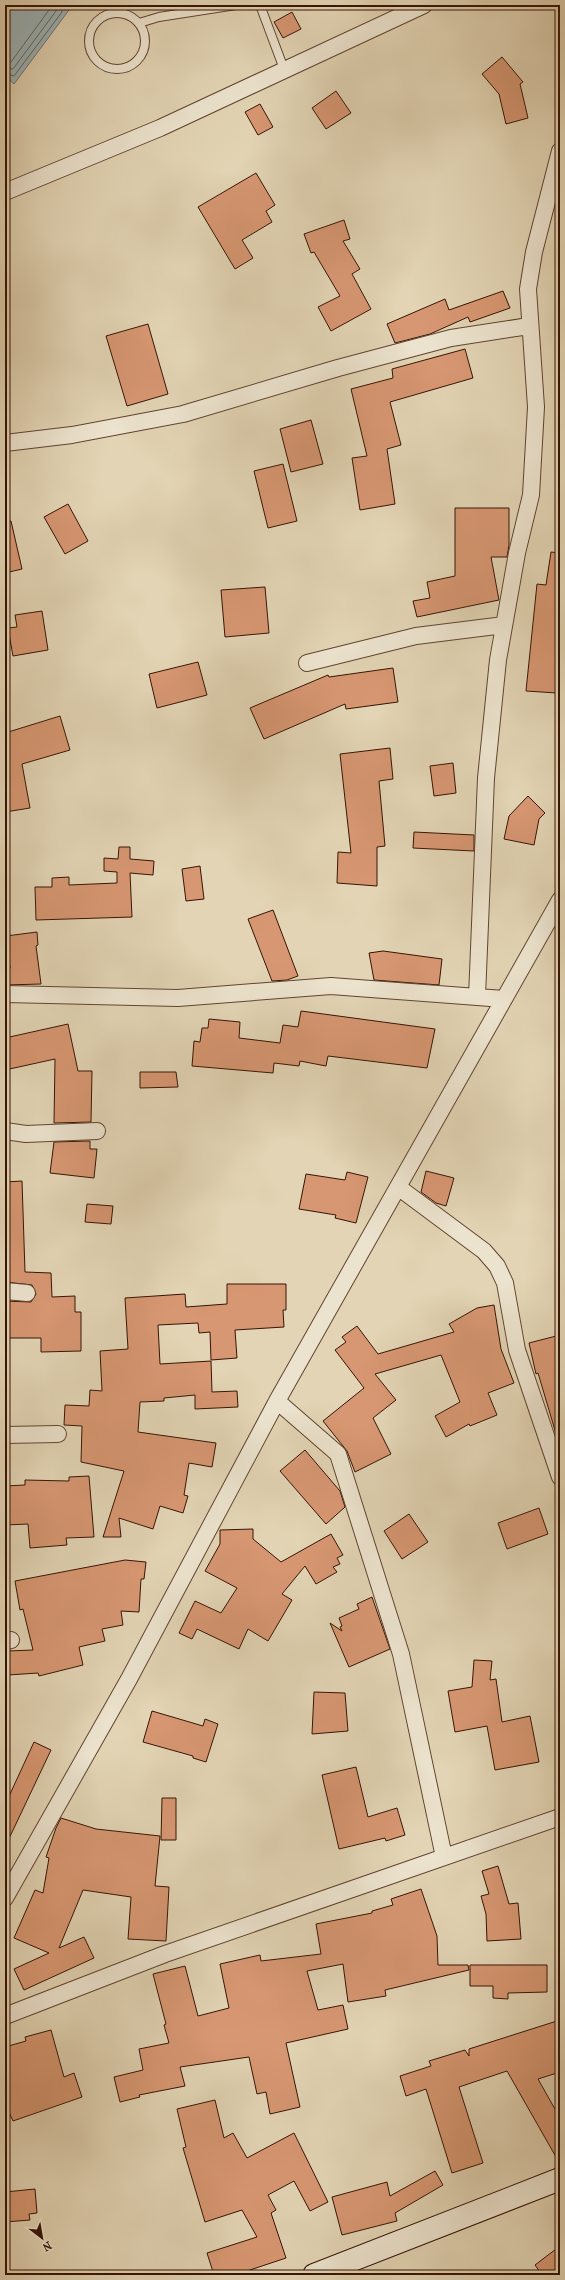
<svg xmlns="http://www.w3.org/2000/svg" width="565" height="2280" viewBox="0 0 565 2280" font-family="'IM FELL French Canon',serif">
<style>
.water{fill:#9bb5b9;stroke:#737571}
.lines{fill:none;stroke-linecap:round;stroke-linejoin:round}
.shore{stroke:#68645f;stroke-width:1}
.building{fill:#d79772;stroke:#361405}
.lane-casing{stroke:#614431;stroke-width:10}
.street-casing{stroke:#614431;stroke-width:18}
.secondary-casing{stroke:#361405;stroke-width:24}
.lane{stroke:#ece3ce;stroke-width:8}
.street{stroke:#ece3ce;stroke-width:16}
.secondary{stroke:#ece3ce;stroke-width:22}
</style>
<rect width="100%" height="100%" fill="#e2d4b4"/>
<filter id="stains"><feTurbulence type="fractalNoise" baseFrequency=".005" numOctaves="4"/><feColorMatrix values="0 0 0 0 .2 0 0 0 0 .09 0 0 0 0 .02 0 0 0 .5 -.17"/></filter>
<radialGradient id="worn" r=".72"><stop offset=".6" stop-color="#630" stop-opacity="0"/><stop offset="1" stop-color="#630" stop-opacity=".3"/></radialGradient>
<path class="water" d="M5,5H63L69,10L14,84L5,76Z"/>
<g class="lines">
<path class="shore" d="M5,62H11L49,10L50,5
M5,68L13,69L56,11V5
M5,73L14,76L62,12L61,5"/>
</g>
<path class="building" d="M292,12L301,29L283,38L274,22Z
M502,57L523,82L520,84L528,118L506,124L499,94L482,74Z
M336,91L351,113L326,129L312,108Z
M260,104L273,127L258,135L245,112Z
M256,173L275,205L266,211L272,222L242,240L253,258L235,269L198,207Z
M344,220L350,239L343,241L360,269L352,274L371,309L331,331L318,307L340,296L314,252L311,253L304,234Z
M503,291L510,308L470,322L468,317L430,334L395,343L387,324L445,299L449,310Z
M148,324L168,394L127,406L106,336Z
M465,349L473,378L390,402L401,445L387,449L395,504L360,510L352,458L367,456L351,389L393,378L392,369Z
M311,420L323,464L291,472L280,429Z
M283,464L297,521L268,528L254,471Z
M68,504L88,541L65,554L44,517Z
M455,508H509V545L507,557H491L499,600L417,617L413,601L430,598L427,582L455,576Z
M11,521L22,569L5,573V522Z
M551,552L560,553V656L557,693L526,691L537,584L546,585Z
M265,587L269,633L225,637L221,590Z
M42,611L48,650L13,656L8,628L17,627L15,615Z
M198,662L207,695L157,708L149,674Z
M393,668L398,702L346,709L345,704L264,739L250,708L328,675L329,677Z
M60,716L70,750L22,764L30,808L5,812V733Z
M390,748L393,779L379,781L385,846L377,847V886L337,883L338,852L351,853L340,754Z
M453,763L456,793L434,796L430,766Z
M528,796L545,813L539,819L534,845L504,839L509,816Z
M414,832L474,835V851L413,848Z
M119,847H130V859L154,861L153,875L130,873L132,917L36,920L35,887H52V878L69,877V885L117,883V872L104,871V858L118,859Z
M200,866L204,899L186,901L182,869Z
M273,910L298,976L287,980L272,981L248,919Z
M37,932L38,945L36,946L41,984L5,985V969L10,968L6,936Z
M383,951L442,959L439,985L374,980L369,953Z
M301,1011L435,1029L427,1068L328,1056L326,1066L300,1061L299,1066L274,1063L273,1073L192,1066L194,1041L200,1042L202,1028H208L209,1019L240,1022L239,1038L280,1043L283,1025L298,1027Z
M68,1024L78,1071H92L91,1122L54,1123L55,1059L5,1070V1038Z
M140,1072H176L178,1087L140,1088Z
M90,1141V1149H97L94,1178L50,1173L54,1142Z
M426,1171L454,1178L446,1206L436,1203L421,1192Z
M347,1172L368,1177L356,1223L335,1218L336,1215L299,1209L306,1174L345,1180Z
M22,1181L25,1272L51,1273L52,1297L75,1296V1312H81V1351L41,1352V1338H5V1301L31,1302L36,1294L32,1285L5,1282V1182Z
M87,1204L113,1206L111,1224L85,1222Z
M227,1284H286V1310H283L284,1327L235,1330L237,1358L211,1360L210,1332L199,1333L198,1323L158,1325L160,1364L211,1361L212,1392L237,1391L238,1407L195,1409V1395L164,1398V1401L140,1402L138,1432L216,1443L212,1467L189,1463L184,1495L188,1496L183,1513L160,1506L153,1529L119,1518L121,1537H103L124,1471L81,1462L82,1426L64,1425L65,1405L89,1406L90,1390L102,1391L100,1351L128,1349L125,1298L185,1294L186,1307L227,1304Z
M494,1305L501,1349L514,1383L488,1393L497,1415L470,1426L469,1424L446,1437L435,1416L460,1402L441,1355L375,1374L396,1400L373,1418L391,1454L355,1472L347,1451L323,1421L364,1388L335,1350L346,1342L342,1337L357,1326L378,1354L454,1332L449,1324L477,1308Z
M560,1335V1437H557L538,1373L536,1374L529,1343Z
M305,1450L340,1491L345,1507L326,1524L280,1471Z
M89,1476L94,1537L66,1538L67,1545L30,1548L28,1524L5,1525V1486L25,1485V1480L69,1481V1477Z
M539,1508L548,1534L507,1549L498,1523Z
M409,1514L428,1542L402,1559L384,1531Z
M253,1529V1539L281,1562L331,1534L343,1555L337,1558L340,1564L333,1567L337,1572L316,1584L305,1566L282,1594L292,1600L268,1641L248,1629L239,1649L197,1629L192,1639L179,1633L195,1601L221,1613L237,1588L205,1571L220,1544V1530Z
M125,1560L146,1562L144,1579H141L139,1612L121,1611L123,1625L102,1629L105,1641L79,1647L83,1665L39,1676L38,1673L8,1675L7,1651L33,1650L23,1609L20,1610L15,1581Z
M372,1597L390,1649L349,1667L330,1623L342,1631L340,1627L342,1626L339,1618L359,1609L357,1604Z
M474,1660L492,1661L490,1680L496,1679L502,1722L530,1716L539,1762L495,1770L487,1726L455,1732L448,1691L472,1687Z
M314,1692L345,1693L348,1731L312,1734Z
M152,1711L203,1726L205,1719L218,1724L206,1762L193,1758V1756L143,1742Z
M34,1742L51,1750L5,1847V1805Z
M356,1767L368,1817L397,1808L405,1835L386,1841L385,1838L339,1849L322,1775Z
M162,1798H176V1840H161Z
M61,1818L96,1829L160,1836L155,1886L169,1887L166,1941L128,1939L131,1897L83,1890L59,1948L84,1937L94,1958L24,1990L14,1969L49,1953L14,1938L35,1890L43,1893L49,1858L46,1857L56,1828Z
M498,1866L509,1904L518,1903L521,1939L487,1941L486,1914L481,1896L489,1894L482,1871Z
M421,1889L437,1936L438,1965H468L469,1970L385,1990L386,1996L348,2002L343,1964L307,1971L318,2010L343,2005L348,2029L286,2043L300,2107L270,2114L266,2092L257,2094L249,2057L180,2067L185,2086L139,2095L140,2097L120,2102L114,2077L143,2070L139,2049L169,2043L164,2025L166,2024L153,1974L185,1966L198,2016L229,2008L220,1964L260,1955L261,1961L321,1954L316,1924L372,1913V1911L393,1905L391,1899Z
M470,1965H547V1992L508,1993V1999L493,1998V1986H470Z
M560,2020V2072L538,2079L560,2118V2164L507,2071L459,2087L483,2163L452,2173L426,2089L406,2096L400,2076L431,2066L429,2061L465,2050L469,2056V2049Z
M51,2030L64,2077L74,2073L82,2097L13,2121L5,2103V2047L26,2041L25,2037Z
M215,2100L224,2138L233,2133L247,2158L294,2133L328,2202L310,2211L294,2181L268,2195L276,2210L271,2213L286,2258L235,2275H214L207,2253L257,2237L242,2210L205,2222L183,2148L186,2147L177,2109Z
M435,2171L443,2185L395,2213L397,2221L342,2235L332,2197L387,2182L390,2196Z
M35,2189L37,2213L29,2214L30,2220L5,2222V2192Z
M560,2246V2275H542L535,2265Z"/>
<g class="lines">
<g class="lane-casing">
<path id="lane" d="M260,5L284,69
M89 41a28 28 0 1 1 56 0a28 28 0 1 1-56 0Z
M139,23L159,17L236,5"/>
</g>
<g class="street-casing">
<path id="street" d="M5,192L160,128L424,5
M5,443L72,435L183,414L338,368L451,338L529,326
M307,663L416,636L504,625
M5,994L178,998L331,986L504,999
M477,997L486,778L498,660L517,553L531,495L536,407L528,289L534,252L560,151
M5,1131L26,1134L97,1131
M398,1187L484,1251L497,1266L505,1283L517,1350L560,1477
M5,1291L27,1293
M277,1401L338,1454L401,1654L444,1857
M5,1435L58,1434
M5,1641L11,1640
M5,1898L129,1679L277,1401L560,900
M5,2016L165,1954L560,1817"/>
</g>
<g class="secondary-casing">
<path id="secondary" d="M314,2275L560,2179"/>
</g>
<use href="#lane" class="lane"/>
<use href="#street" class="street"/>
<use href="#secondary" class="secondary"/>
</g>
<rect width="565" height="2280" fill="none" stroke="#e2d4b4" stroke-width="20"/>
<rect x="6" y="6" width="553" height="2268" fill="none" stroke="#361405" stroke-width="2"/>
<rect x="10" y="10" width="545" height="2260" fill="none" stroke="#361405"/>
<g transform="translate(42 2238) rotate(149)" stroke="#ece3ce" stroke-width="3" paint-order="stroke">
<path d="M0-3L7 15L0 10L-7 15Z" fill="#361405"/>
<text y="-6" font-size="11" font-weight="bold" text-anchor="middle" fill="#361405">N</text>
</g>
<rect width="100%" height="100%" filter="url(#stains)"/>
<rect width="100%" height="100%" fill="url(#worn)"/>
</svg>
